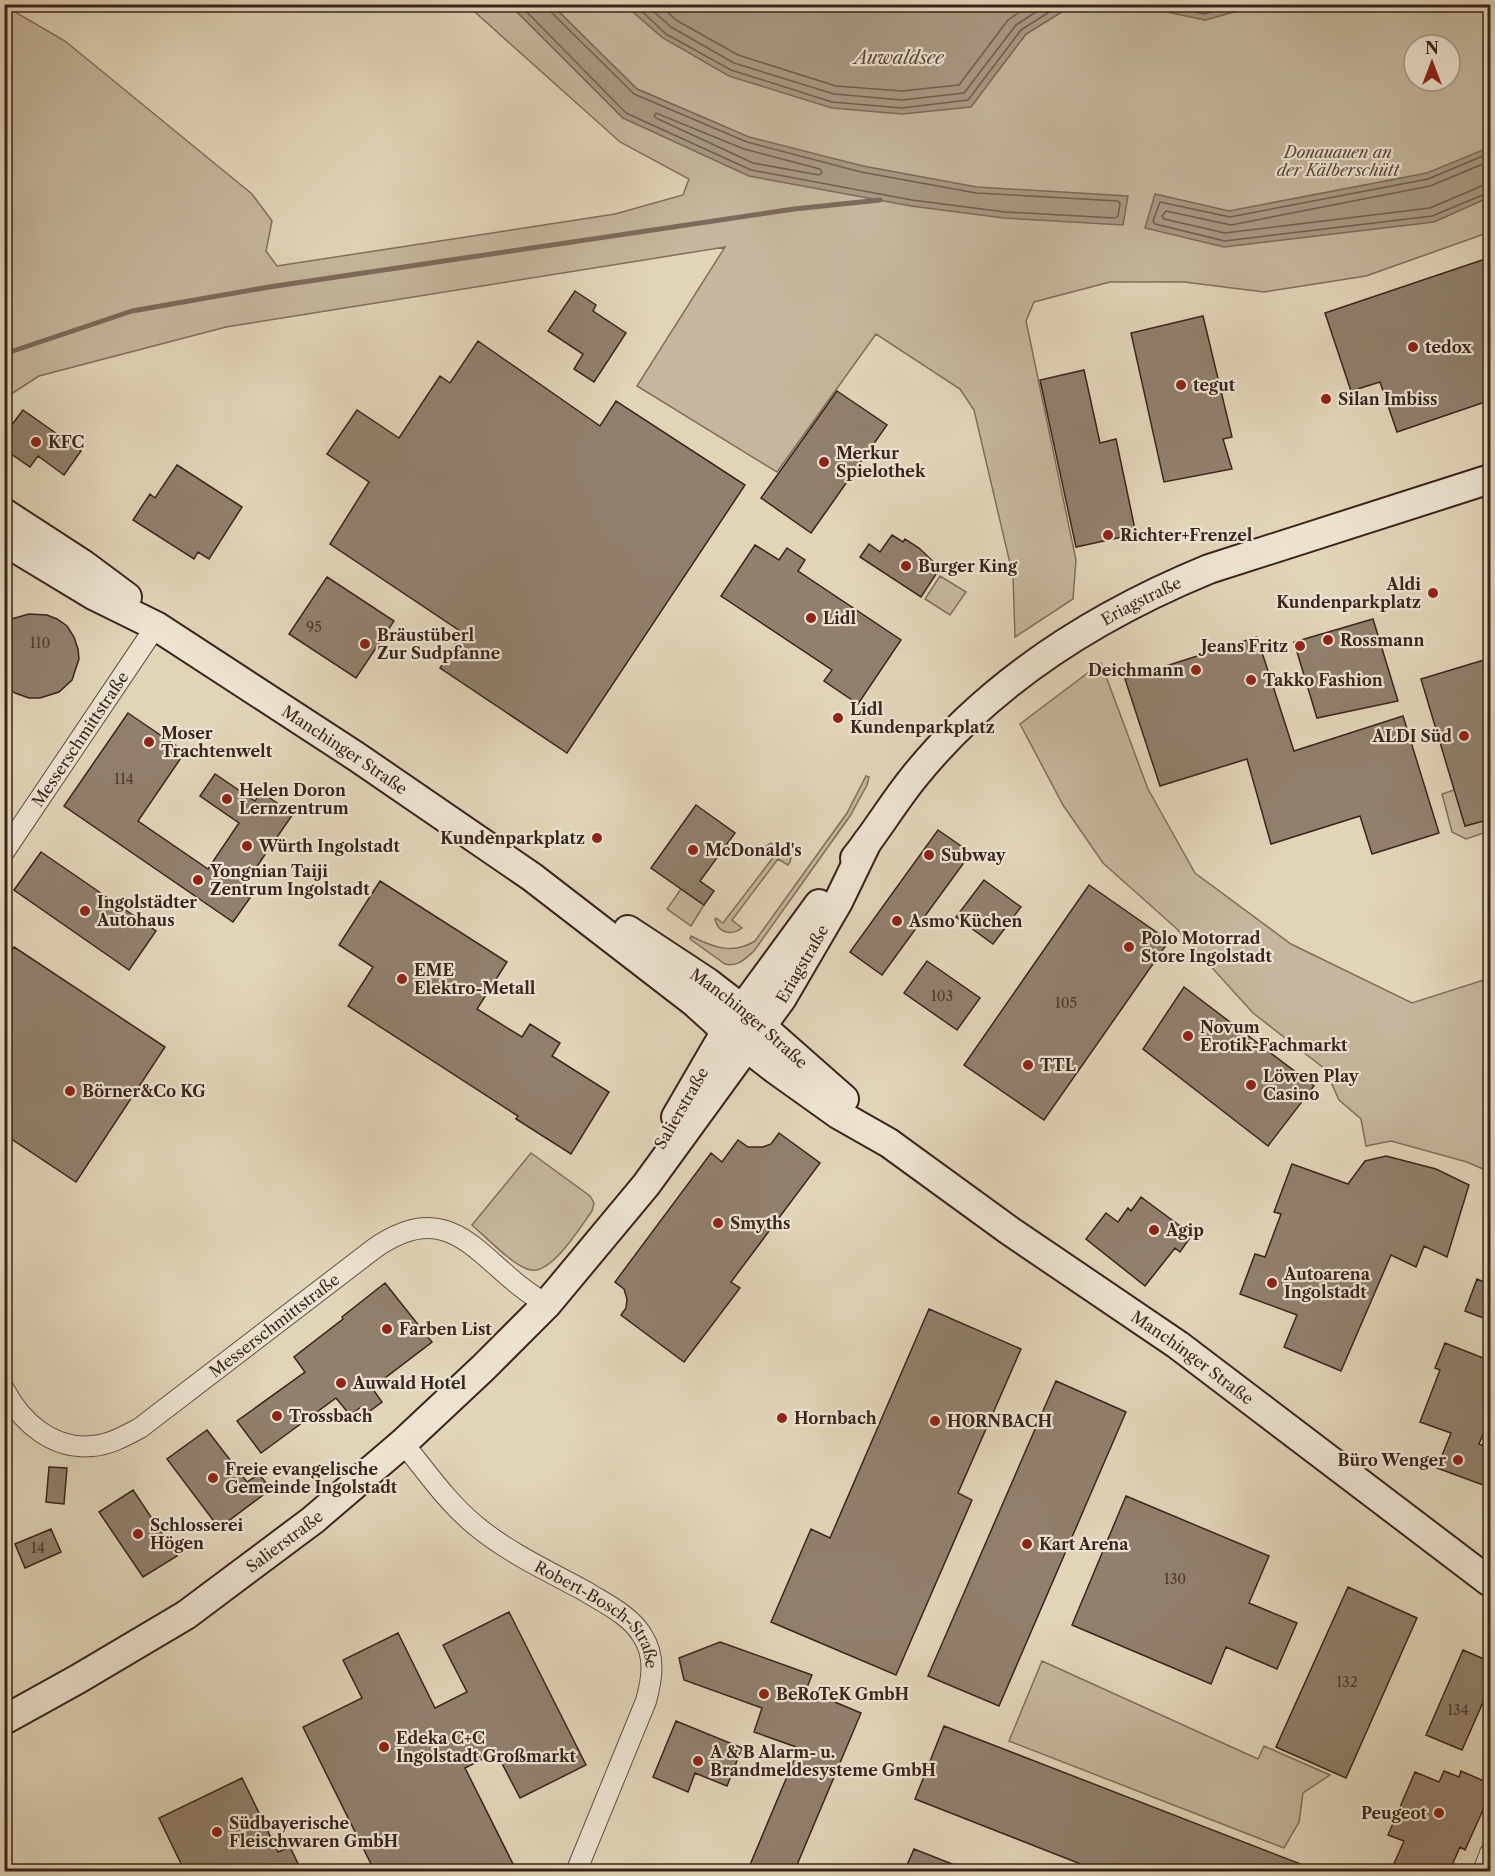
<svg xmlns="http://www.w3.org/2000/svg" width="1495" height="1876" viewBox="0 0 1495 1876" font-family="'Libre Caslon Text',serif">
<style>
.green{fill:#c5b79d;stroke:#806e5c;stroke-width:1.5;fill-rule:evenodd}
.water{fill:#a89983;stroke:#7c6a5a;stroke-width:1.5}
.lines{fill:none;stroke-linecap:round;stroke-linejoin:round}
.shore{stroke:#715e50;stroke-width:1.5}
.stream{stroke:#7c6a5a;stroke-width:5}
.building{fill:#91806d;stroke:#3a241c;stroke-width:1.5}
.street-casing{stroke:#645043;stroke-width:22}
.secondary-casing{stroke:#3a241c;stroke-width:32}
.street{stroke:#ece4d1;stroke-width:20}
.secondary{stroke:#ece4d1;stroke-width:28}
.poi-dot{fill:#8f2418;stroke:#ece4d1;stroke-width:2}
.labels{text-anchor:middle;stroke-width:4.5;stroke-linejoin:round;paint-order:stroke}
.number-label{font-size:14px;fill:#503b30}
.park-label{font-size:16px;font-style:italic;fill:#5d493c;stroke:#ece4d1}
.poi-label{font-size:16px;font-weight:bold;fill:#3a241c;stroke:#ece4d1;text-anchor:start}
.street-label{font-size:16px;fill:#3a241c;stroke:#ece4d1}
.water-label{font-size:18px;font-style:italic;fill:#5b473b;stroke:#ece4d1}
</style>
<rect width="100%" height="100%" fill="#e1d5b8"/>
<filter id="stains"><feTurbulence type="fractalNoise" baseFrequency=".00333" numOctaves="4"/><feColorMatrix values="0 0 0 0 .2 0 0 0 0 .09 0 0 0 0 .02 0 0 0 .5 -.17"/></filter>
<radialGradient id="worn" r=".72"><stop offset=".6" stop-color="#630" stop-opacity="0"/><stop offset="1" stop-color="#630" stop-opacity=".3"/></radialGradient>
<path class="green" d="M467,5H510L623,118L726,127L637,89L552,5H625L663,38L971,106L1026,34L1068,8L1135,5L1205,20L1259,5H1490V232L1366,276L1264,292L1184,282H1110L1034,302L1026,321L1076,560L1073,599L1015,637L1013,576L974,410L960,389L876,334L777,472L637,386L725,247L226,327L39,376L5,398V6L65,41L252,194L272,221L266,251L277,266L615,214L683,195L689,179L620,142ZM1414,45H1450V81H1414Z
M940,576L966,592L950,615L925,599Z
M1101,663L1148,789L1195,873L1291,944L1412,1003L1490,978V1172L1467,1162L1391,1141L1366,1146L1361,1119L1339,1100L1325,1069L1253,1013L1177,929L1103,863L1063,805L1020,724Z
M866,776L869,777L867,785L850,816L754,951C745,959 738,967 725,964L690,939L691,936C712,947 733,955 755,941L847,813Z
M1454,790L1490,819V831L1466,839L1452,832L1442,794Z
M771,843C783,845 797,854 788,865L778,859L732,920L742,928C731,936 718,933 715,919L716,918L723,923L775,855L765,847Z
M681,889L704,905L691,926L667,909Z
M531,1153L590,1196L594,1203L592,1211C581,1226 552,1274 531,1270C514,1267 486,1237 472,1225Z
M1042,1661L1258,1759L1264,1746L1330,1775L1303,1793L1299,1822L1284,1848L1009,1741Z"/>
<path class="water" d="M510,5H552L637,89L749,137L863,166L977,187L1128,196L1123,225L1004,218L911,206L749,176L623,118Z
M625,5H1103L1068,8L1026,34L971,107L902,114L832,108L729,76L663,38Z
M1135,5L1259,4V5L1205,20Z
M1490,147V197L1434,222L1224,247L1145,228L1155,194L1229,211L1427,173Z"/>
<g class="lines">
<path class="shore" d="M519,4L626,113L751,170L912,200L1005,212L1115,218L1118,216L1120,204L1118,201L976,193L861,172L747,142L634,94L550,11L549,4
M634,4L666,34L731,70L832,102L902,108L968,100L1021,30L1062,4
M645,4L671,27L734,63L834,94L902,100L964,93L1016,25L1048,4
M659,4L676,20L738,55L836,86L902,91L959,85L1008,20L1031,4
M1163,4L1204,14L1237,4
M656,113L744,149L820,169L822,173L819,175L753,163L656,118L654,116Z
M1490,153L1428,179L1230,217L1160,202L1153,221L1155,224L1225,241L1432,216L1490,192
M1490,161L1430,186L1231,225L1166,211L1162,216L1164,219L1225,233L1430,208L1484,185L1490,184"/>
<path class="stream" d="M4,354L132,311L269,287L794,209L880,200"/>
</g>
<path class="building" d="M1491,257V400L1397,432L1380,382L1351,391L1325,313Z
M575,291L596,305L593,311L626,333L594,382L574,369L583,354L548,331Z
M1203,316L1232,437L1223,439L1232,469L1164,482L1131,333Z
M478,341L600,426L616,401L745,485L567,753L440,668L463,633L330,544L369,482L327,454L357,410L399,438L440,376L450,383Z
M1084,370L1100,443L1116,439L1136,534L1076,547L1040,380Z
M837,391L887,425L811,533L761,498Z
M23,410L81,451L64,475L38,456L30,467L4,449V435Z
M177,465L242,507L209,559L198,552L194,559L133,520L150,494L155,498Z
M892,535L903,542L905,539L919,548L940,568L921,597L860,557L869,544L880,552Z
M755,545L779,560L787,548L805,560L798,571L901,640L858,704L824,681L832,670L721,596Z
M327,577L394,621L356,678L289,634Z
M29,614L47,615L57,619L67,626L74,637L78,649L79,659L72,680L59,692L40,698H29L15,693L4,685V621Z
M1373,619L1398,701L1317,718L1294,642Z
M1257,637L1294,751L1403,716L1439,833L1372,854L1360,816L1271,844L1247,759L1160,786L1125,679Z
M1484,660L1491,683V819L1465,826L1421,679Z
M128,713L185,752L138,821L208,869L239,823L200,796L215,774L255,801L261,792L293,814L240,891L250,898L233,922L64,806Z
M696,805L735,833L700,881L714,891L704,905L651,868Z
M938,830L971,853L882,975L850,952Z
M41,852L156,931L129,970L14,890Z
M984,880L1021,907L993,944L956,917Z
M380,881L507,962L477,1009L522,1037L530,1024L560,1043L552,1056L609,1092L571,1154L516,1119L518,1116L348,1006L373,967L339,945Z
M1089,885L1169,941L1044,1120L964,1065Z
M14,947L165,1047L76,1182L4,1134V961Z
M927,961L980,998L957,1030L904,993Z
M1184,987L1314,1086L1268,1146L1143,1049Z
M779,1133L820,1163L731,1282L740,1288L684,1362L621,1315L626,1308L627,1299L624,1289L615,1282L711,1153L722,1162L738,1140L748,1147H763L771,1144Z
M1386,1156L1436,1169L1469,1185L1447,1257L1424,1246L1416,1267L1391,1255L1341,1371L1284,1347L1297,1315L1240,1294L1255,1254L1265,1257L1281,1214L1274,1212L1292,1164L1348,1184L1365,1161Z
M1141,1197L1192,1235L1180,1252L1175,1248L1145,1286L1086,1239L1106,1213L1118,1222L1128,1208L1131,1211Z
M1477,1279L1491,1285V1321L1465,1311Z
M385,1283L432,1342L372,1388L382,1402L366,1414L361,1407L350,1415L336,1398L261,1453L237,1421L305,1372L294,1357L343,1319L342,1317Z
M929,1309L1021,1349L958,1493L972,1500L896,1675L771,1622L811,1529L830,1538Z
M1445,1343L1491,1361V1414L1479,1444L1491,1448V1488L1437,1468L1451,1433L1420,1422L1440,1370L1435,1368Z
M1056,1381L1126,1412L999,1706L928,1676Z
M207,1430L247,1482L259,1474L271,1489L219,1528L167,1459Z
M49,1467L67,1468L64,1504L46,1502Z
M133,1490L177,1556L143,1577L99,1512Z
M1126,1496L1269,1556L1249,1603L1297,1623L1277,1669L1226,1647L1211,1684L1072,1625Z
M51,1529L61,1552L25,1568L15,1544Z
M1348,1587L1417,1618L1346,1778L1276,1747Z
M509,1612L586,1765L520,1798L496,1752L465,1768L517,1872H375L303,1727L362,1698L343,1660L398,1633L435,1708L467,1692L443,1645Z
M720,1642L812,1675L806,1690L861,1713L794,1872H747L799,1748L754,1732L762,1708L684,1680L679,1658Z
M1463,1650L1491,1662V1684L1462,1750L1426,1735Z
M676,1721L742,1748L727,1786L695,1773L688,1792L653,1777Z
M944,1726L1316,1870V1872H1101L915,1799Z
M1444,1771L1459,1777L1461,1771L1491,1784V1792L1465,1850L1460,1847L1449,1872H1401L1392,1868L1404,1841L1388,1835L1415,1772L1439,1782Z
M242,1778L278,1852L290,1847L302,1872H185L159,1818Z
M914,1849L970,1871L969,1872H904Z"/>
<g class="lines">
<g class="street-casing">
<g id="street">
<path id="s1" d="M4,852L156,626"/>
<path id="s2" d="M4,1389C21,1422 53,1450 92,1446C109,1445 125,1436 140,1428L375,1248C457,1191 482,1270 547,1304"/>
<path id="s3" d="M403,1443C426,1471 447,1502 475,1525C507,1552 548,1571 585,1591C604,1603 630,1615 642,1635C656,1656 652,1679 646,1701L576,1872"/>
<path d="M1483,1872L1490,1853"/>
</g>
</g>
<g class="secondary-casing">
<g id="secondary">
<path d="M4,513L84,565L127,597"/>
<path id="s4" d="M4,541L95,596L156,626L357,757L532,877L694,1002L726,1031L775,1069L838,1114L889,1143L1010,1231L1178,1345L1490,1582"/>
<path id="s5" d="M855,858C876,832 893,803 914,777C991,681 1097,615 1209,569L1490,479"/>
<path id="s6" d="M628,930L707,982L742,1009L844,1099"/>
<path d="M676,1117L726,1031L819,904"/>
<path id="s7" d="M4,1720L78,1679L186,1615L313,1520L403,1443L483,1368L547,1304L646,1185L782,998L838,902L867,842"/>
</g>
</g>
<use href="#street" class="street"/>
<use href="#secondary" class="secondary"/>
</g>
<g class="poi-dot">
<circle cx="1413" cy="347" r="6"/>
<circle cx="1181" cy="385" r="6"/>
<circle cx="1326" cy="399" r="6"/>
<circle cx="36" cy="442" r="6"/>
<circle cx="824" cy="462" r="6"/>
<circle cx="1108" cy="535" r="6"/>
<circle cx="906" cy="566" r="6"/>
<circle cx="1433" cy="593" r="6"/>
<circle cx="811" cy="618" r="6"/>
<circle cx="1328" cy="640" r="6"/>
<circle cx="365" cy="644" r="6"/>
<circle cx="1300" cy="646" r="6"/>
<circle cx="1196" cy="670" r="6"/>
<circle cx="1251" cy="680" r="6"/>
<circle cx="838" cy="718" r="6"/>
<circle cx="1464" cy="736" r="6"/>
<circle cx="149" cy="742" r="6"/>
<circle cx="227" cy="799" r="6"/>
<circle cx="597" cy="838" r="6"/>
<circle cx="247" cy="846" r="6"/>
<circle cx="693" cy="850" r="6"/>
<circle cx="929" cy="855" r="6"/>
<circle cx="198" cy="880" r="6"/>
<circle cx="85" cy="911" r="6"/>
<circle cx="897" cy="921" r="6"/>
<circle cx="1129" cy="947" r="6"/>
<circle cx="402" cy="979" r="6"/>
<circle cx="1188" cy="1036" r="6"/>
<circle cx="1028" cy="1065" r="6"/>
<circle cx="1251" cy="1085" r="6"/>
<circle cx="70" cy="1091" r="6"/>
<circle cx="718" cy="1223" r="6"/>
<circle cx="1154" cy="1230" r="6"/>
<circle cx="1272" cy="1283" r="6"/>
<circle cx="387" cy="1329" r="6"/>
<circle cx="341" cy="1383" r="6"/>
<circle cx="277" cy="1416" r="6"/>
<circle cx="782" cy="1418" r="6"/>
<circle cx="935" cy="1421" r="6"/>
<circle cx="1458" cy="1460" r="6"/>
<circle cx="213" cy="1478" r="6"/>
<circle cx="138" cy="1534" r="6"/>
<circle cx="1027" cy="1544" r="6"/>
<circle cx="764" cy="1694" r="6"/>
<circle cx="384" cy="1747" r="6"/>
<circle cx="698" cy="1761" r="6"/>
<circle cx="1439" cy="1813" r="6"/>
<circle cx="217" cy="1832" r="6"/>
</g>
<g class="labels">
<g class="number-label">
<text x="314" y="632">95</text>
<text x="40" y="648">110</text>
<text x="124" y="784">114</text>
<text x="942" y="1001">103</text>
<text x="1066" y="1008">105</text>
<text x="38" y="1553">14</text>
<text x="1175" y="1584">130</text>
<text x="1347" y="1687">132</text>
<text x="1458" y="1715">134</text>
</g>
<g class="park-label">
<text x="1338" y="158">Donauauen an<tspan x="1338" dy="18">der Kälberschütt</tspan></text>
</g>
<g class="poi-label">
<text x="1425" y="353">tedox</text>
<text x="1193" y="391">tegut</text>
<text x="1338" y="405">Silan Imbiss</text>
<text x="48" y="448">KFC</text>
<text x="836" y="459">Merkur<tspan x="836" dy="18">Spielothek</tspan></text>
<text x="1120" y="541">Richter+Frenzel</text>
<text x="918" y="572">Burger King</text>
<text x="1421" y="590" text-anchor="end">Aldi<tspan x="1421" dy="18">Kundenparkplatz</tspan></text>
<text x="823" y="624">Lidl</text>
<text x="377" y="641">Bräustüberl<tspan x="377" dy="18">Zur Sudpfanne</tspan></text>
<text x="1340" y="646">Rossmann</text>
<text x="1288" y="652" text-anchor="end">Jeans Fritz</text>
<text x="1184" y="676" text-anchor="end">Deichmann</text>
<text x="1263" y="686">Takko Fashion</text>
<text x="850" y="715">Lidl<tspan x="850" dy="18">Kundenparkplatz</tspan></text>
<text x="161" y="739">Moser<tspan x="161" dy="18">Trachtenwelt</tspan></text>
<text x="1452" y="742" text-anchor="end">ALDI Süd</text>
<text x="239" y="796">Helen Doron<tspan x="239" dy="18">Lernzentrum</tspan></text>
<text x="585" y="844" text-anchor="end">Kundenparkplatz</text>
<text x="259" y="852">Würth Ingolstadt</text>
<text x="705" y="856">McDonald's</text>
<text x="941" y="861">Subway</text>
<text x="210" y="877">Yongnian Taiji<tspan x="210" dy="18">Zentrum Ingolstadt</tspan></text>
<text x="97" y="908">Ingolstädter<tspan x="97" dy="18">Autohaus</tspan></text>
<text x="909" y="927">Asmo Küchen</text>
<text x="1141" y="944">Polo Motorrad<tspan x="1141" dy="18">Store Ingolstadt</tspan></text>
<text x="414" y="976">EME<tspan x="414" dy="18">Elektro-Metall</tspan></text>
<text x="1200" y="1033">Novum<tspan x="1200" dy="18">Erotik-Fachmarkt</tspan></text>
<text x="1040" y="1071">TTL</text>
<text x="1263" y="1082">Löwen Play<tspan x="1263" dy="18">Casino</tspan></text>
<text x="82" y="1097">Börner&amp;Co KG</text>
<text x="730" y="1229">Smyths</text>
<text x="1166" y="1236">Agip</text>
<text x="1284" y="1280">Autoarena<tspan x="1284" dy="18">Ingolstadt</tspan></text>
<text x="399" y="1335">Farben List</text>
<text x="353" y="1389">Auwald Hotel</text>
<text x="289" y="1422">Trossbach</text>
<text x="794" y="1424">Hornbach</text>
<text x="947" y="1427">HORNBACH</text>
<text x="1446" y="1466" text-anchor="end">Büro Wenger</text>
<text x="225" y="1475">Freie evangelische<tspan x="225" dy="18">Gemeinde Ingolstadt</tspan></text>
<text x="150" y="1531">Schlosserei<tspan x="150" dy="18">Högen</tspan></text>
<text x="1039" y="1550">Kart Arena</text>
<text x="776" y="1700">BeRoTeK GmbH</text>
<text x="396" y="1744">Edeka C+C<tspan x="396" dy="18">Ingolstadt Großmarkt</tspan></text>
<text x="710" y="1758">A &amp; B Alarm- u.<tspan x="710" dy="18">Brandmeldesysteme GmbH</tspan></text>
<text x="1427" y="1819" text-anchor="end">Peugeot</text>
<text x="229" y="1829">Südbayerische<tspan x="229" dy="18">Fleischwaren GmbH</tspan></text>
</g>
<g class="street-label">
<text dy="6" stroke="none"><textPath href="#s5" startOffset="390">Eriagstraße</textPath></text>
<text dy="6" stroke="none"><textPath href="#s1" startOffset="136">Messerschmittstraße</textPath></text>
<text dy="6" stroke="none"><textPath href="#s4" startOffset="400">Manchinger Straße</textPath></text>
<text dy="6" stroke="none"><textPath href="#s7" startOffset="1113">Eriagstraße</textPath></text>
<text dy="6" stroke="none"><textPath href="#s6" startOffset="150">Manchinger Straße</textPath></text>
<text transform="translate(681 1108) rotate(-60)" y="6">Salierstraße</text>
<text dy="6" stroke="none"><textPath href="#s2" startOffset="332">Messerschmittstraße</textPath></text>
<text dy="6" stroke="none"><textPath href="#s4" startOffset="1444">Manchinger Straße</textPath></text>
<text dy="6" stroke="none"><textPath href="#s7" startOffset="333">Salierstraße</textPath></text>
<text dy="6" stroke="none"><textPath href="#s3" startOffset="264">Robert-Bosch-Straße</textPath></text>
</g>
<g class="water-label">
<text x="899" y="64">Auwaldsee</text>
</g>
</g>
<rect width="1495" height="1876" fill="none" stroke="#e1d5b8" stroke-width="24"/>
<rect x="6" y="6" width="1483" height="1864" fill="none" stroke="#3a241c" stroke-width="3"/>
<rect x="12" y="12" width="1471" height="1852" fill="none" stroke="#3a241c" stroke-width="1.5"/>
<g transform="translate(1432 63)"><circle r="28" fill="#ece4d1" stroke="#a59789" stroke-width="1.5"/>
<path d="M0-4.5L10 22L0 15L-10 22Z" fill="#8f2418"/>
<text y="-9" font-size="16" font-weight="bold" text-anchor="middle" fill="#3a241c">N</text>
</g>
<rect width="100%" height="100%" filter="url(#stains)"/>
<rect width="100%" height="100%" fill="url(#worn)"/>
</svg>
